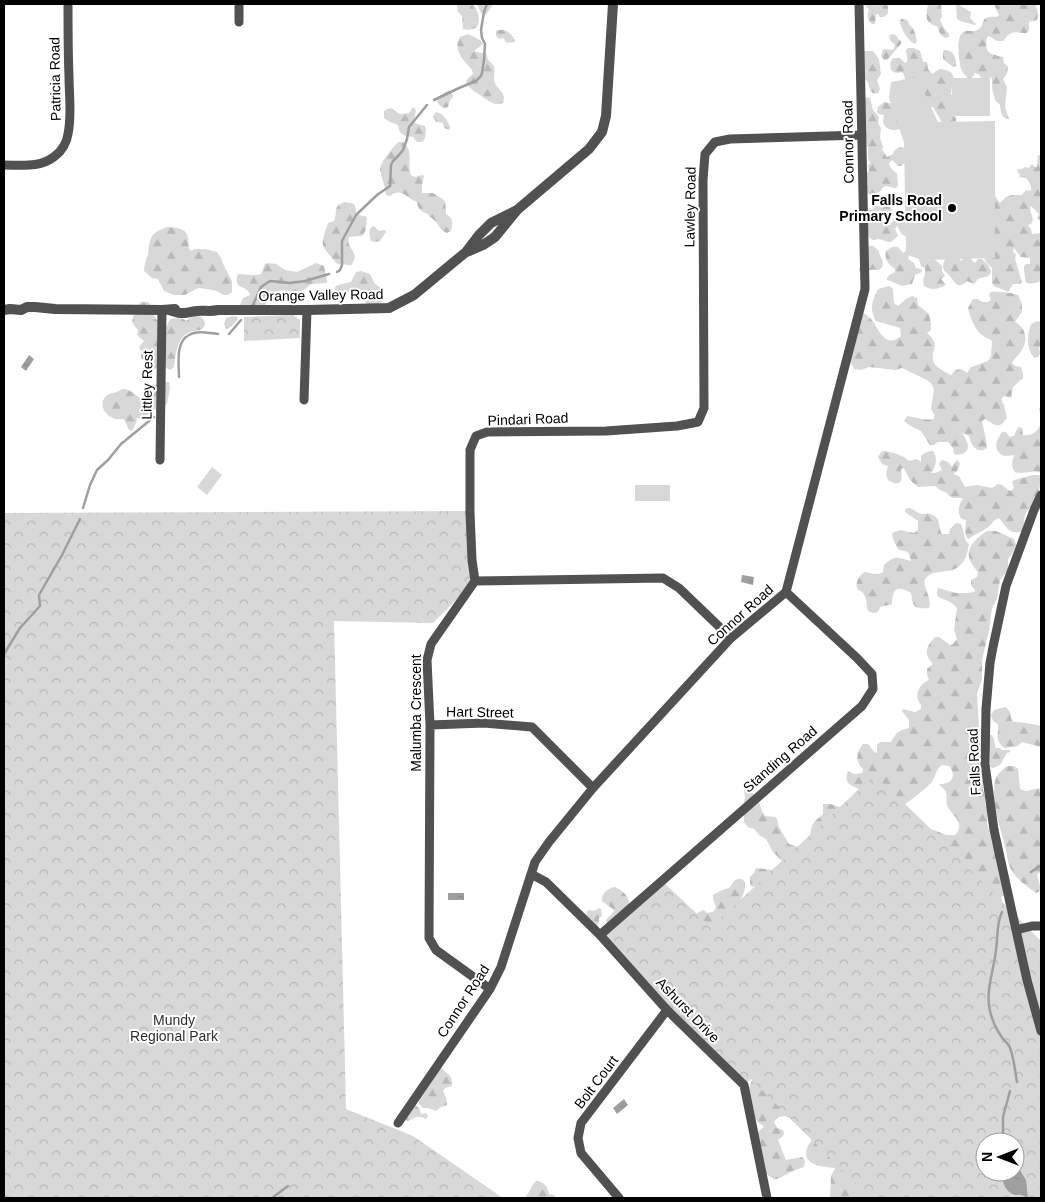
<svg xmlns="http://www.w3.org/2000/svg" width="1045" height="1202" viewBox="0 0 1045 1202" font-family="Helvetica,sans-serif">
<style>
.forest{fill:url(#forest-firs);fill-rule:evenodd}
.park{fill:url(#park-crowns);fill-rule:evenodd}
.pitch{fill:#d8d8d8}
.water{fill:url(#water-ripples)}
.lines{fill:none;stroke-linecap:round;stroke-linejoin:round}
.stream{stroke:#9f9f9f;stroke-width:2.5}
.minor{stroke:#515151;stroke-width:9}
.tertiary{stroke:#515151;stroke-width:10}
.poi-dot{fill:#000;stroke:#fff;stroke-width:2}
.labels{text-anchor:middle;stroke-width:4;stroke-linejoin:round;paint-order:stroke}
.street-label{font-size:14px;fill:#000;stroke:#fff}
.poi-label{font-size:14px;font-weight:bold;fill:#000;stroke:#fff;text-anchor:end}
.park-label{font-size:14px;fill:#2f2f2f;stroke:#fff}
</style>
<defs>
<pattern id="forest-firs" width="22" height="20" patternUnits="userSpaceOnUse" patternTransform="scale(1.25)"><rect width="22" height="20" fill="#d8d8d8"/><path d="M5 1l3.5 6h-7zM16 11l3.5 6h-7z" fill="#b8b8b8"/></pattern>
<pattern id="park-crowns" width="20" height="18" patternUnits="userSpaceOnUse" patternTransform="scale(1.25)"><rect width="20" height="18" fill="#d8d8d8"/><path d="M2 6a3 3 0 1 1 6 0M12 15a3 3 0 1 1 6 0" fill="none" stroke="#b8b8b8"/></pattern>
<pattern id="water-ripples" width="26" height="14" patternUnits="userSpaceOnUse" patternTransform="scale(1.25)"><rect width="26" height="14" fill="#9f9f9f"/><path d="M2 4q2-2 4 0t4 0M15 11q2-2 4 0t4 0" fill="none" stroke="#878787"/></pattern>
</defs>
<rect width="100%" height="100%" fill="#fff"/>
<path class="forest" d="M457,4H472C478,11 482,19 476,28L468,30L463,29L462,16L458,12Z
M477,4H493L486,15L481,13Z
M864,4H887L888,7V13L884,17H880L878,14H876L875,24H872C867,19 867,16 869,10Z
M925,4H941L942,17L940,20L944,28L949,34V37L946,38C941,36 939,33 938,27C925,23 925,18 928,5Z
M956,4H963L959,5L971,12L970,18L976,24L975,25L960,21L957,18Z
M995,4H1035C1037,9 1039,14 1037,20L1029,22V30L1027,33C1022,34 1016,31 1011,33C1007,35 1006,38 1003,41H997L989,36L987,37C984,53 989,54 1003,57L1004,63L1008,67L1007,74L1003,79L1007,87L1005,107L1009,119C1001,119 1001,112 1000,105L995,100C995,96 992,92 992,87C992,84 993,81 991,77L983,80L979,75L975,73L972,78H968C965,75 962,72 961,69C959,61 956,39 962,33C967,28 971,33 977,30C987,26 977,15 997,17L999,15L995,7Z
M901,19C906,19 909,20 909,25C914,27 916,36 917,41L915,44C909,42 900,28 900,21Z
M498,30C506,29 511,33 515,40L514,42L507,43L505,41L504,38L499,39L496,36V31Z
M468,34L480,40L483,44L474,51L480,53H486L488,60L494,66C495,71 494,75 494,80C496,90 507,91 503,103C495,106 490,102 483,97C477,93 471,90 466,83L467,79L473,74L472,70C464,60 452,51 460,37Z
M892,34L896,35L899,40L901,41V44L887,60H884L881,56L883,49L893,50L895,45L890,40L889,36Z
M908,48H914L920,51L923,62H927L928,69L932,74L940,69C961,71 951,83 951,95L955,98L952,114L956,118V124H942C940,117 936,113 933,107L929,108L906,81L903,73L901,72C891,76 887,65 893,58H900L905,63L907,62V57L906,50Z
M944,50C953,49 957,58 956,66L953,67L943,59V51Z
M862,51H873L879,59L881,74L877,80L880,89L878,93C867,96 872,82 864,79Z
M449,90L453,95V97L450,100L448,107C443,109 439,106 437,101L438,97Z
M867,97L870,98L873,110L879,117L878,123L881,128L880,138L883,147L882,150C885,152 885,155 887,157L893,154L894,151L899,147H903L906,150V162L901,166H898L892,160L889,163C889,168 893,170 897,173L898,186L896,188C892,188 889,186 885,186L882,188L881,191L871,195L867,193L866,189L868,183L865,181L866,173L869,171L868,166L870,163L868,158V148L864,137L865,98Z
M884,102L893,104L900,126V129C892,131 887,130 883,123L884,115L879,114L877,112L878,107Z
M414,107L416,111C413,124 413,123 425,126L426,130L425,139L422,142H417L413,137C404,136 398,134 398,125L390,122L384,118V111C395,104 394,114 402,114C405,114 408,113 410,112L412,108Z
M436,112C443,113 447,120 450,126V130L444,128L443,123L436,122L433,116Z
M398,142H403C415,153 406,162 411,175L415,177L422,175L424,176L422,185V193H433C444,201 446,196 446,214C453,218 453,223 451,231L447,233C440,230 440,227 436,222C433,218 430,218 428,214C421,211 418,210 417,202C406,198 402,187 390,196L386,195C385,186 382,179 380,170C379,163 393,148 398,142Z
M1038,155L1041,156V174H1040L1041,177V222L1038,218L1039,214L1031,206L1030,209L1033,220L1031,224L1028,225L1031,229L1032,234L1041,233V281C1037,283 1030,285 1026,282L1024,271V266L1026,264H1030V258L1021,257L1014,248L1013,252L1016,254L1015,259L1022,282L1020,284H1013L1008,292L994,286L992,283V268L986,262L983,255L995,196L1000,203C1008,194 1010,195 1022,195L1026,190L1031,191C1032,186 1029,182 1026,178L1019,177L1020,174L1018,173L1017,170L1019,169H1022L1025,167L1029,168L1032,164L1035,167H1037Z
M344,202L351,203L354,204C359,214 351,214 365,216L367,218C366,225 367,231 362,236L349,237C345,249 362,252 351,265L338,264L336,263C320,243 320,248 328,223L334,221C338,212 332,207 344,202Z
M886,202H888L892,211L891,212C883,213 881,215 883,222L887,225H890L894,219L900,217C907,220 907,229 907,236C901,236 900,230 897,226L895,229L898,236L891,242C884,242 883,239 878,239C877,238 876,240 874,240C866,239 867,227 868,222L870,220L869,218L865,214V210H872L876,205L883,208Z
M374,226L379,231L385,230L386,232L380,241L375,242L371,241C369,236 369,231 371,227Z
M168,227L178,228L185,231L188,237L189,249L191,251L195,249H205L217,252L221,258L223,264L232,281V292L228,295H224L214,290L198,288L185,295H174L164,291L158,279L152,278L144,271C144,265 146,260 148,255C150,238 149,233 168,227Z
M870,246H873L879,251C879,255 883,260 883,263C882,273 875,269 870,270C867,271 864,272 861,272L859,271V268L862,267L863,249Z
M892,247H898L903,253L906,251L909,255L908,259L914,263L916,268L921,269L922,272L915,275L912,284L902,286L888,280L887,279L889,275L895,272V269C889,265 884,260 886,251Z
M959,256L960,261L966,257L970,258L975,263L978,259H982C986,263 991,267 991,273L988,276L978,279L974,284L967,281C957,291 955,281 948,274C945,271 944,272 943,267C943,264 944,262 945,259Z
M925,257L929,261L931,258H933L942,266V271L945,276L941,279L946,285C938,289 932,291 924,286L923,280L925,275V268L921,266L919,260L921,258Z
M268,263L276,264L285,270L297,272L316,263L324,266L327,280V283L311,284C308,286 305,290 301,291C294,294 286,288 277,292C269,296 269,307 256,309C252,309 245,306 240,305L243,298L250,295C247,284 232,291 238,274L253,275L261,274L265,264Z
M361,271L370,274L375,284L383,289C388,304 379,305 367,304L363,299L360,290H351L345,293H337L335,290V287L338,285L351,282L356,272Z
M889,286L893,289L894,303L898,306L906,299L912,296L917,298L918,305L929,314L931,324V330L927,333C941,345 931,348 933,360C934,367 945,372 951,375C956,368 961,367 967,373L971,367L988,361L991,356L992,341C990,339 987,338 985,337C975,332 970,317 968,308L973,299H978L982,302H988L991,300L989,295L991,292C995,291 1014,293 1018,295L1022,304V312L1015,322C1026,328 1028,339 1022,350C1019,355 1015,358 1012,363L1015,366L1021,367L1023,373V378L1013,387L1011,398L1004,396L1001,399L1004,405L1007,418C998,430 996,425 985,419L982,421L986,440L987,448C977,455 971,445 969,436L963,433C964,437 967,441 968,445C969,453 961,456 954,454L953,448L948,442H938L934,445H930L921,431L909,425L904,421L907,416C917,417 924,421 934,419V414L931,409L934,389L931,383L927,380L902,368L895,370L869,367L861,370L854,369L850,361L860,322L854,313L855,309C860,311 865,313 869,317C878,325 884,351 901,336L900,328L876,321C869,307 872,303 878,289Z
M141,302C152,301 151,306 153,314C154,317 156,319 158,321L157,367L155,369L141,358V352L139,347L144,341L137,335L138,330L133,324L132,321L136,307Z
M194,315C199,315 208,320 204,327C202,331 197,330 193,331C177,335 176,352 174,367L170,370L166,368L165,364V330L170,319C176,318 182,317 186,321Z
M233,316L238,317C237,322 231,328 226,329L224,324L226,318Z
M1037,321L1041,322V345L1039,348L1040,354L1038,357L1034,358C1026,347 1027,336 1031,324Z
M163,381L169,383L170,388L167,404L157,410L151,408L149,410L150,414L148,418L143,419L137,418L136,423L132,431L129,430L124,419C121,419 116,420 113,418C102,414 98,400 109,394C111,393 114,393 117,392C119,391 121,389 124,389C136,390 137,403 153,398L152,390C155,385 157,382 163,381Z
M1041,407V473C1033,469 1024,475 1015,472C1011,466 1011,461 1015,455C1011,455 1005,457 1002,455C992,449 997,437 1003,432H1006L1010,437L1014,436L1017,429L1019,427L1022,428L1023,435C1034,437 1042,428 1041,417C1041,414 1039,411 1039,408Z
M884,451C892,452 903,455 909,461L917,459L921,462V456C922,454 929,451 931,451H933C938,457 936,467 931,473H935L942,470L939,464L942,460L948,462L952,467L955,462L958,460L960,464L957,471L953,474L959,476L965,487L977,485L992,488L998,484C1004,484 1006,490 1011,491L1014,488L1012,482L1014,480L1033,475H1039L1041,477C1040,485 1039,496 1035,502C1033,505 1029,508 1027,511C1023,517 1025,525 1023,531C1009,536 1006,526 999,518C992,520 992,525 987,528C981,532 974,535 968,539C963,533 966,527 966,520L962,519C956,513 959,505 963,498H953L948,495L947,493L940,490L935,486L918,487L910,480L904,468L901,469C903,481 901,488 888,480L886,474L888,466L882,464L878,457L881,452Z
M907,508C914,508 916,513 922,514C925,514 928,513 930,514C941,516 938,527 942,534H949L950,529L956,523L961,524C965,532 963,540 969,544C963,584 937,564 926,578C920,585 933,597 929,608C913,609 913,606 911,593C897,584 892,590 892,604C888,606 885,605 880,607C878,614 874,614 868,611C866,603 867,592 858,590C854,584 859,575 865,572C871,573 877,576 883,572L884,565C896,554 898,558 911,561C909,552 908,551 899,550C896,546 892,538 892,533L900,530L914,533L918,530V521L905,512V510Z
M987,531H996L1014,539L1016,545L1014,550L1008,560V568L1006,573L1000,580L997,599L992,608L989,630L982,660V679L977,694L980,747L978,758L983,780V790L985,797V804L988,813L987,823L992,843L998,857L1005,895L1001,897L1005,910L1015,1142H985V1172L996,1198H830L831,1176L835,1168C828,1167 820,1167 814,1164C803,1159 805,1148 812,1140L790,1118C784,1115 777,1116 774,1122L777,1128L783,1130L784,1133L783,1136L778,1140L786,1160L802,1157L805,1161L804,1167C796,1169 785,1175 778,1179H774L766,1174L757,1133L764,1126L759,1123L754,1118L748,1091L752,1080L755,886L752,887L750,885V877L754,873L756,868L772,870L782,861L773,852L766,839L759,835L754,829L748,827L744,822V814L742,808L745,798L744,789L746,788H749L759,802L762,811L765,816L775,817L777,819L779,827L789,844L798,847L810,835L812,826L814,822L823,814V804H830L840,807L859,789C852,785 843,785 848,771L854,774L862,773L863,769C855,762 856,752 863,744H868L875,753L877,752V745L880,742H891C897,731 899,731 909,728V720L902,711L903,709L915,712L921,709V705C913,696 919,684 929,680L927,674V669L933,664C923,653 926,647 935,637H939L950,645L953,644L957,639L954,630L957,608C954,605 953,604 950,602C942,597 934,600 938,588L956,593H967L974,592L975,590L971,585V580L977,577L978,572C975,568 970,563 969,557C967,545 978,537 987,531ZM942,765L949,766C954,771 955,780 947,783C945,784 942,784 939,784C941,787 943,788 945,790C948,795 945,802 948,807C953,816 966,824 955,835H946L934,830H932L905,804C914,798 923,791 931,783C936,777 935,770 942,765Z
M1006,707L1010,712L1011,718L1013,722C1023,722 1031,724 1041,726V747L1022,742L1018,746L1004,748C994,738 999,736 998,724L993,721L991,715L994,710Z
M990,735H992C995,739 994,743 996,748H1000L1002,750H1010V752L1007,753L1000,765L993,768L990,767V752L988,749Z
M1007,766H1014L1018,769L1020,789L1026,791L1041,788V872L1037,874C1038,880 1041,885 1040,891L1036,893C1026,886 1017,880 1011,869C1007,862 1007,854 1005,846C1000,826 991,803 995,781C996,775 1002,770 1007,766Z
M738,879H742L745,882C747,900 727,916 716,929L689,923C693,919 698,910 704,910L707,913L713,912L716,907L713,899V895L722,890L729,888L735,880Z
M614,887C621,889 630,896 629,905L607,923L606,921C607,916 613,915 614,910L602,901C601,894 607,889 614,887Z
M599,908L601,909L602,916L599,918V921L598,926H596L586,917L587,911L590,910L594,911Z
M441,1067C445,1074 454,1074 452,1086L445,1088L443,1091L446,1097L447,1105L441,1107L436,1111L428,1108H423L419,1103V1098Z
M414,1104L419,1108L421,1114L426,1113L428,1116L427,1118L426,1119L421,1117H416L408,1121L405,1120Z
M536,1181C543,1180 548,1187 549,1194L554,1195L556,1198H524C530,1194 530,1186 536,1181Z"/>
<path class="park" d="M293,315L300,320V338L244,341V317Z
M470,511L475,581L433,623L334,621L346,1109L413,1136L503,1198H4V513Z
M875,775L1041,941V1198H865L862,1190L751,1079L744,1085L600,935L662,881L711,927ZM985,1142H1015V1172H985Z"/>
<path class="pitch" d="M917,77L938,122L995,121V258L921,260L906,254L904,142L889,98L891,82Z
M952,78H990V116H952Z
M212,467L222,475L207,495L197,487Z
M635,485H670V501H635Z"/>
<path class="water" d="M29,355L34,359L26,371L21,367Z
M742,575L754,577L753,585L741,582Z
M448,893H464V900H448Z
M624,1099L628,1105L617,1114L613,1108Z
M1015,1165L1018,1166L1021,1172L1026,1180L1028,1198C1025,1197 1023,1195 1020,1195C1019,1194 1018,1195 1016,1195C1005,1193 1002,1182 1002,1172H1015Z"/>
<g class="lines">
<path class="stream" d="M434,100L459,88L476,81L481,76L482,73L484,60L485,44L482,38L481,30L484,12L487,4
M337,272L340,270L342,265V241L356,215L377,195L390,186L391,165L393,161L399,155L403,150L407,139L409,127L427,105
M252,307L261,287L270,281L290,283L305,281L329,274
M229,334L241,320
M179,377C179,364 175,342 189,335C197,330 209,333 218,334
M83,508L90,485L97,470L108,460L121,444L154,417
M4,654L20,628L40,606L39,595L62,555L80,519
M1031,872L1041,865
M1002,912C996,924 998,938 996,950C994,970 985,991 990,1011C992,1020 998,1032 1003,1039C1006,1042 1009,1044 1010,1048C1014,1058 1015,1071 1017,1082
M1003,1142V1117L1010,1091
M272,1198L288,1186"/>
<path class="minor" d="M239,4V22
M4,165C21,165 41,168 55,156C62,151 67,142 68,134C72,115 69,95 69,76C68,52 68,28 68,4
M304,400L307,310
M160,460L162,310
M1041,495L1034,510L1006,586L993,647L990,663L986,709L985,764L994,830L1027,980L1041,1031
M475,581L472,560L470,513V450L476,436L487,432L606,431L677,426L698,422L704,408L703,180L705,154L715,142L730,139L862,135
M430,725L484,723L532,727L593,788
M531,874L546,882L600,935L667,1010L744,1085L767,1198
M1016,930L1032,926H1041
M600,935L862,706L873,689L872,674L857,658L786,592
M490,989L436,950L429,938L430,725L427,660L431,644L475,581L663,578L679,588L731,638
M398,1123L490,989L501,967L535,862L549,842L593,788L731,638L786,592L865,289L859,4
M619,1198L581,1153L578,1138L581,1123L667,1010"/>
<path class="tertiary" d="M467,252L483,245L495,237L517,210L589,149L602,132L606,116L613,4
M4,310L10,309L21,310L27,307H35L55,309L162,310L175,309
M169,310C184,315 182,313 197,311C204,310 209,312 218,310H307L389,308L414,295L466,252L479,235L491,223L517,210"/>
</g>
<circle class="poi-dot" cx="952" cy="208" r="5"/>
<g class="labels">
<g class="street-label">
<text transform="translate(55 79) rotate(-91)" y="5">Patricia Road</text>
<text transform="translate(848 142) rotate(-91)" y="5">Connor Road</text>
<text transform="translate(690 207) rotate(-89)" y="5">Lawley Road</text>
<text transform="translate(321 295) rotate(-1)" y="5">Orange Valley Road</text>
<text transform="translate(147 385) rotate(-89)" y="5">Littley Rest</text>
<text transform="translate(528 419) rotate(-2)" y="5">Pindari Road</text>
<text transform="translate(740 615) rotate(-42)" y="5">Connor Road</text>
<text transform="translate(480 712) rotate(1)" y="5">Hart Street</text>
<text transform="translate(416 713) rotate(-90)" y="5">Malumba Crescent</text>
<text transform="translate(780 759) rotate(-41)" y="5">Standing Road</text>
<text transform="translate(974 762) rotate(-93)" y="5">Falls Road</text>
<text transform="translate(463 1001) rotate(-57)" y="5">Connor Road</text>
<text transform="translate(688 1010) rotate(46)" y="5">Ashurst Drive</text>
<text transform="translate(596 1082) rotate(-53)" y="5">Bolt Court</text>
</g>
<g class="poi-label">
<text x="942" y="205">Falls Road<tspan x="942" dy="16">Primary School</tspan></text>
</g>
<g class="park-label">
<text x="174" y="1025">Mundy<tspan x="174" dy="16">Regional Park</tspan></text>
</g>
</g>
<rect width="1045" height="1202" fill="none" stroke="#000000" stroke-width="10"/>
<g transform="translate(1000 1157) rotate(270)"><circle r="24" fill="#ffffff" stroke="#999999"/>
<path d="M0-4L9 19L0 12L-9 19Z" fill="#000000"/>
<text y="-8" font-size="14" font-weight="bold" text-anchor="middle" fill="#000000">N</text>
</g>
</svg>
